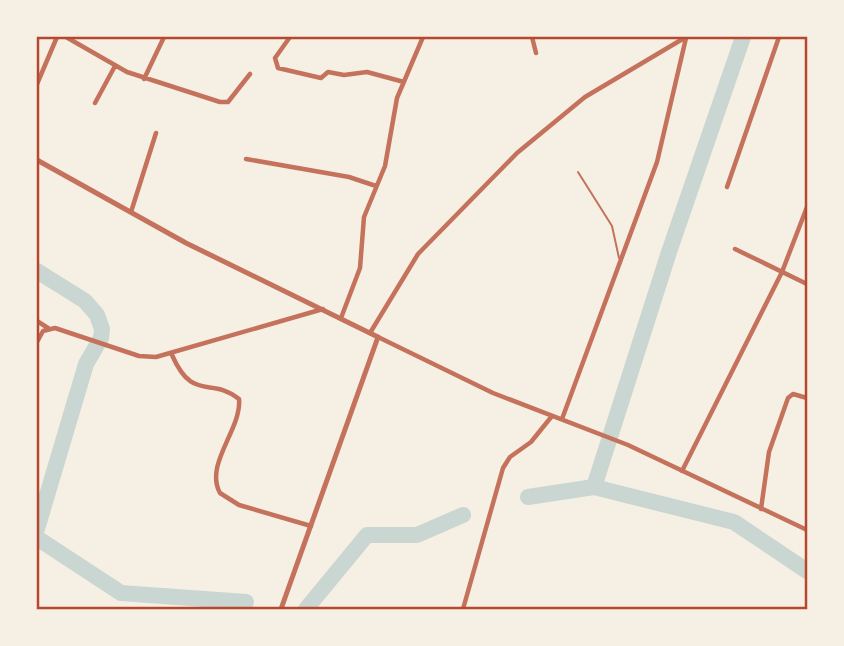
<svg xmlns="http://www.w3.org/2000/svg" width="844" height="646" viewBox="0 0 844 646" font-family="'Noto Sans',sans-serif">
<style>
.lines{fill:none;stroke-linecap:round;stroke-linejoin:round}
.river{stroke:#c9d6d2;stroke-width:16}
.service{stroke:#c5725c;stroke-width:2}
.minor{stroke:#c5725c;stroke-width:4.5}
.tertiary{stroke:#c5725c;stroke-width:5}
.neatline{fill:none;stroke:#b5482f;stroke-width:2.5}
</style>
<rect width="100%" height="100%" fill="#f6efe4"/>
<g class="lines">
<path class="river" d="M37,271L85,301L97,315L102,329L101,338L86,364L37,529
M594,487L669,252L743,37
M528,497L594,487L734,522L807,571
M37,538L121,593L246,602
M306,609L367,535H417L463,515"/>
<path class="service" d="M578,172L612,226L619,258"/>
<path class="minor" d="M66,37L127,72L220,102H228L250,74
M290,37L275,58L278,68L321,78L328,72L344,75L367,72L404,82
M532,37L536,53
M144,79L164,37
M37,84L57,37
M95,103L115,66
M246,159L349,177L376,186
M727,187L779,37
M131,212L156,133
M735,249L807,284
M341,318L360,268L364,217L385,166L397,98L423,37
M37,321L48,328
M370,333L418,254L517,153L585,97L686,37
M378,337L493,393L628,445L807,530
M37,342L43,331L55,328L139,356L156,357L323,309
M172,355C193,403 211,376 239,399C242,429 204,464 220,493L239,505L311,526
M562,419L657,162L686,38
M682,471L782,272L807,207
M761,509L769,452L788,398L793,394L807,398
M463,609L503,468L510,457L531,442L552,416"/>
<path class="tertiary" d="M37,160L186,243L378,337L281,609"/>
</g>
<rect width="844" height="646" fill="none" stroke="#f6efe4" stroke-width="77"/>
<rect x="38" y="38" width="768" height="570" class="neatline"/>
</svg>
